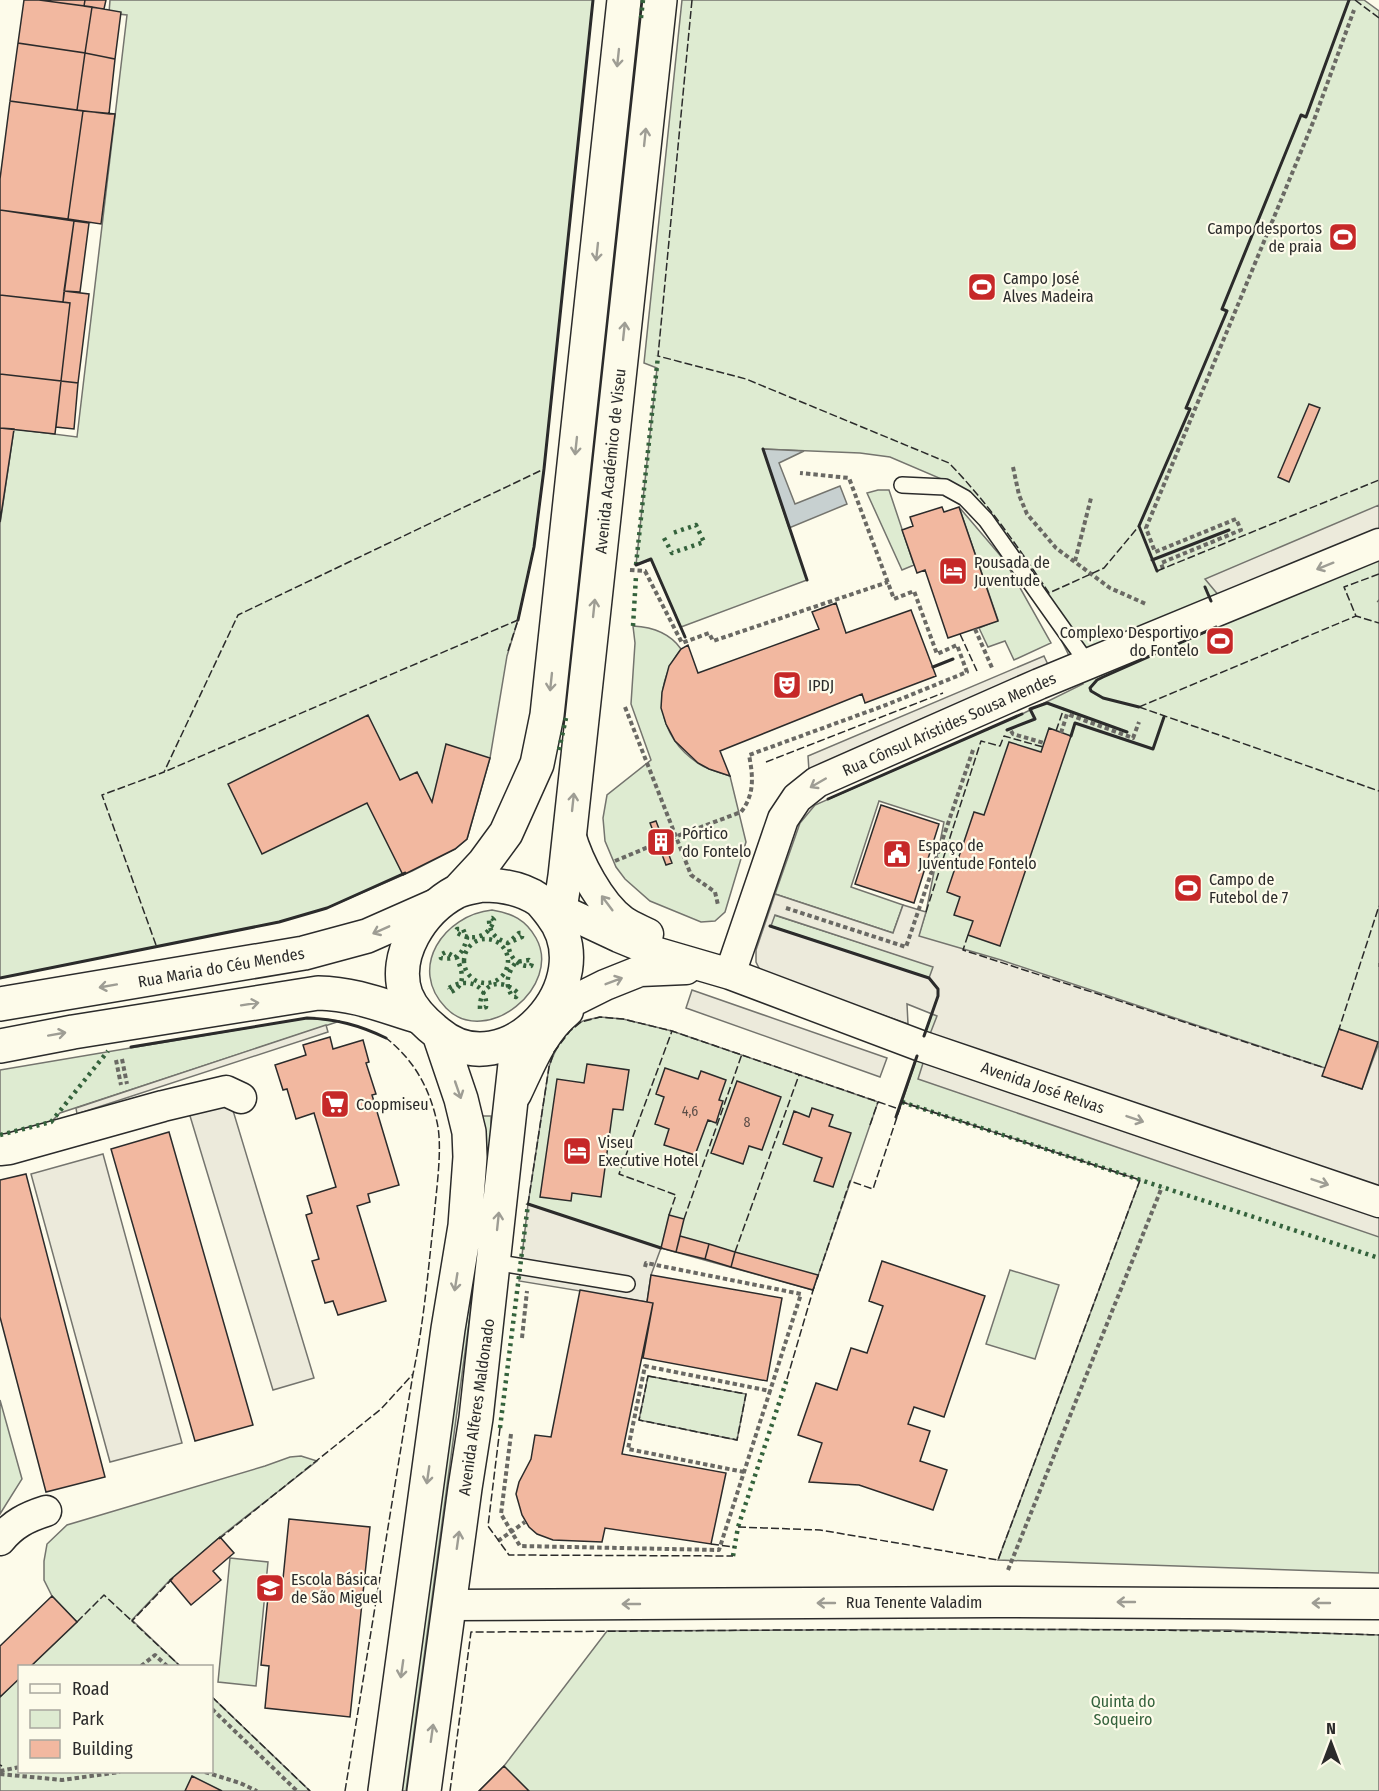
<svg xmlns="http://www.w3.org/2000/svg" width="1379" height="1791" viewBox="0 0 1379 1791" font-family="'Fira Sans Condensed',sans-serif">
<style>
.green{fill:#deebd1;stroke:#74746e;stroke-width:1.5}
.parking{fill:#eceadb;stroke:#74746e;stroke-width:1.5;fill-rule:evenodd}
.water{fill:#c7d0d0;stroke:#74746e;stroke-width:1.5}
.building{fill:#f2b8a0;stroke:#2b2b2b;stroke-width:1.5}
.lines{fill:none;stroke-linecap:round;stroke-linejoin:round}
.lane-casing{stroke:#2b2b2b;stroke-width:18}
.street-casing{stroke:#2b2b2b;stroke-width:33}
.secondary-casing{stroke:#2b2b2b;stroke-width:36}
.primary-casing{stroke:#2b2b2b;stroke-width:36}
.path{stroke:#6a6964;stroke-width:4;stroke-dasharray:4.5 3;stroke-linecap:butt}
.lane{stroke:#fdfbea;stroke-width:15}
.street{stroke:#fdfbea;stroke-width:30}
.secondary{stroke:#fdfbea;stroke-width:33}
.primary{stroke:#fdfbea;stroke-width:33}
.hedge{stroke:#34623c;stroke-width:4.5;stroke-dasharray:3 4.5;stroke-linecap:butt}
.fence{stroke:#2b2b2b;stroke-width:1.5;stroke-dasharray:8 3;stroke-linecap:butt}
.wall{stroke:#2b2b2b;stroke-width:3}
.oneway{stroke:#9e9d94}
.labels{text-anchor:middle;stroke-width:4.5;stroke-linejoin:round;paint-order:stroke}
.number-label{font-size:14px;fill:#5d4e48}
.poi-label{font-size:16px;fill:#2b2b2b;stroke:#fdfbea;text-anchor:start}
.street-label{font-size:16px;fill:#2b2b2b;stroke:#fdfbea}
.park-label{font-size:16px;fill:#34623c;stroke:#fdfbea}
</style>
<rect width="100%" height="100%" fill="#fdfbea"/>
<path class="green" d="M110,0H593L544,469L534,547L518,620L507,656L490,758L467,839L455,849L412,871L327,908L279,922L0,978V524L14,429L77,437L127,15L109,13Z
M682,0H1364L1379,11V1573L998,1560L1140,1180L902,1102L938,996L929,978L770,926L774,915L911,959L926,912L944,822L879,801L851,887L903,905L893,933L775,894L800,823L815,805L1022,714L1083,684L1041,599L958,486L890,457L860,453L763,449L807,580L681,627L651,560L636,565L657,368L644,363Z
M878,490H889L914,565L902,570L867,493Z
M959,507L1005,561L1051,643L1014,660L1005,641L988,647L979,628L998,620Z
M633,626C652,627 670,633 681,649C651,689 657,736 699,764C708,770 719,772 730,776L746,842L725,912L715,921L701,922L650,901L625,879L616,867L605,841L603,818L607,795L651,760L631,704L635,643Z
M492,910C512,913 526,920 536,938C563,986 486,1049 446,1008C407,968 444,915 492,910Z
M600,1017L623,1019L672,1031L878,1102L813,1290L661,1248L528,1204L549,1067C554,1051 565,1030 581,1022C586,1019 594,1019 600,1017Z
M307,1018L340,1021L60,1113L51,1122L0,1135V1070Z
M482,1116H491V1159L406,1791H401L484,1135Z
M1010,1270L1059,1285L1035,1359L986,1344Z
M648,1376L746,1394L737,1440L639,1420Z
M0,1400L22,1479L0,1514Z
M301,1456L317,1461L220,1537L170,1580L132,1620L180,1666H31L77,1622L52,1596L44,1580V1561L47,1544L67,1525L265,1466L290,1457Z
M230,1558L268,1562L256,1686L218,1682Z
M972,1629L1228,1630L1379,1635V1791H479L504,1766L607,1631Z
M19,1678L20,1772H212V1697L310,1791H0V1697Z"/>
<path class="parking" d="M1379,505V530L1220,597L1205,579Z
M1044,656L1050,669L809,771L808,756Z
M775,894L893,933L903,905L926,912L919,936L1001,960L1325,1068L1323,1076L1362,1089L1379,1043V1188L930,1034L937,1016L907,1004L908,1024L764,973L759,968L756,962V950ZM775,915L933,967L929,978L771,926Z
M692,990L887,1058L880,1077L686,1008Z
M326,1025L328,1032L77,1114L76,1108Z
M924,1060L1379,1217V1237L918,1079Z
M228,1094L314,1378L273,1390L187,1106Z
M103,1154L182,1443L110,1462L31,1174Z
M528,1204L661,1248L651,1275L647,1302L519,1281Z"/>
<path class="water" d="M763,449L804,451L779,463L795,504L840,486L847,504L789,528Z"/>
<path class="building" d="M24,0H39L92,7L85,53L18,43Z
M39,0H85L84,6Z
M85,0H106L104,9L84,6Z
M92,7L121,12L115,59L85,53Z
M18,43L85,53L77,110L10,101Z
M85,53L115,59L109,114L77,110Z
M10,101L83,111L68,219L0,210V179Z
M83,111L115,114L101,224L68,219Z
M0,210L74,221L63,302L0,295Z
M74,221L89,223L80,292L64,291Z
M64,291L89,294L78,383L61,381L70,303L63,302Z
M0,295L70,303L61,381L0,374Z
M0,374L61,381L55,434L0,428Z
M61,381L78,383L74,429L56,427Z
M1309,404L1320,408L1289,482L1278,477Z
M0,428L14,429L0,522Z
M942,507L944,512L959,507L998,621L948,638L925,570L917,573L902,530L913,526L910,517Z
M836,603L846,633L911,610L936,676L865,703L862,694L720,751L730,776L709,769L698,763L675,741L666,724L661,708L662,692L669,666L681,649L688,645L698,673L819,629L812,612Z
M368,715L400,780L417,772L432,802L446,744L490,758L467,839L455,849L403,875L367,803L262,854L228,784Z
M1049,728L1071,736L1000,946L968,935L973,921L954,915L960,897L947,892L974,812L984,815L1009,742L1041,752Z
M881,805L939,824L914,903L855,884Z
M656,821L672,863L666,865L650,823Z
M1339,1029L1378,1042L1362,1089L1322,1076Z
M330,1037L333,1049L363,1040L369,1062L366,1063L376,1094L372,1095L399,1185L368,1194L370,1202L357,1206L386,1301L338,1315L333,1301L325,1303L312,1261L319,1259L306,1215L312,1213L307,1196L336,1187L314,1113L296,1119L287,1089L283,1090L275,1065L306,1055L303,1045Z
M587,1064L629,1070L623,1110L613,1109L601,1197L572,1193L571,1201L540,1197L557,1079L584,1083Z
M665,1068L698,1079L701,1071L726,1080L719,1100L723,1101L716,1123L708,1120L695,1155L664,1145L669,1129L655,1124L664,1097L656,1094Z
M737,1081L781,1097L762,1150L749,1146L743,1164L711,1153Z
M812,1108L833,1115L829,1126L851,1133L833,1187L814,1181L822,1158L783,1144L794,1111L809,1117Z
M169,1132L253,1425L195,1441L111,1149Z
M26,1174L105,1477L46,1492L0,1317V1180Z
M669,1215L684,1219L676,1252L661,1248Z
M680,1236L709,1244L705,1259L676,1252Z
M709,1244L735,1252L731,1267L705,1259Z
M735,1252L818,1275L813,1290L731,1267Z
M882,1261L985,1296L944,1417L914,1407L908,1424L930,1431L920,1461L947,1470L933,1510L859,1485L809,1482L822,1443L798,1435L816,1383L837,1390L851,1348L867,1353L883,1306L869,1301Z
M651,1275L782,1298L767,1381L643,1358L653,1303L647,1302Z
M580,1290L653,1303L622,1454L726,1473L711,1544L605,1528L602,1542L553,1540L537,1534L529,1527L522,1515L516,1494L519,1482L531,1459L535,1435L551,1437Z
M289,1519L370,1527L350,1717L265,1708L269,1666L261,1665L268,1597L281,1599Z
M220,1537L234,1553L213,1571L221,1580L191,1605L170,1580Z
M52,1596L77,1622L31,1666H20V1678L0,1697V1646Z
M504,1766L529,1791H479Z
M192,1776L222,1791H185Z"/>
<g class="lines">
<g class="lane-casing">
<path id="lane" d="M902,485L945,487L965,498L986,520L1088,664
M494,1262L627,1284"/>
</g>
<g class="street-casing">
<path id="street" d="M570,834C578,862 599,903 623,921C630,926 640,930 648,934
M540,900L619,937L658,953L730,974L921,1046L1379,1202
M730,974L783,819L797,798L817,782L1039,684L1379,544
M543,1016L605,985L640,971L686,969
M516,1094C530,1065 542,1032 568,1011
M0,1150L9,1149L163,1106L226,1091L241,1098
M0,1540C13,1524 27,1517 46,1511
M449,1605L995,1602L1379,1604"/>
</g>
<g class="secondary-casing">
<path id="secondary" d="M0,1004L304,953L367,936L435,906
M0,1046L73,1032L318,993C357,994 383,1006 420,1017"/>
</g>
<g class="primary-casing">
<path id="primary" d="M482,885C501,885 523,889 539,900C543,903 547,909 551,914C605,982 505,1090 438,1033C425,1023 412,1010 406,995C392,955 422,910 456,892C464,888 474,887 482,885Z
M458,891L484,863L506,833L537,764L547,715L624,0
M558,923L565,876L660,0
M385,1791L448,1329L465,1226L470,1157L469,1132L461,1099L439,1034
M424,1791L465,1488L476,1418L515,1064L520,1046L533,1027"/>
</g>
<path class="path" d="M1013,467L1019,495L1027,514L1056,548L1110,588L1146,604
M1075,561L1091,498
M1163,569L1161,563L1241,530L1236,519L1155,552L1146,528L1314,120L1354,10
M630,570L645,571L682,643L709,633L713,641L888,582
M1378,600L1379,601
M975,629L993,670
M625,707L691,875L715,892L718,905
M1011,731L1013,734L1044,743
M1061,733L1067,714L1133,738L1139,722
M664,841L741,812C755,794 753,776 749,755L886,705L967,672L957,645L937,654L914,591L894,599L849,478L800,473
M615,861L658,843
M786,908L906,947L973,750
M1378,965H1379
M122,1059L127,1084
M116,1060L121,1085
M645,1267L646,1263L801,1294L770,1391
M522,1338L527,1291
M511,1434L501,1514L520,1546L719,1550L770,1391L645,1366L628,1449L744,1472
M498,1541L525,1522
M1008,1570L1162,1187
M141,1666L155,1655L167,1666
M212,1709L297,1791
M0,1771L20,1767
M205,1772L240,1783L257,1791
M0,1774L62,1780L120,1772"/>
<use href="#lane" class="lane"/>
<use href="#street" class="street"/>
<use href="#secondary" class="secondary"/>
<use href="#primary" class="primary"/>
<path class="hedge" d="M641,18L643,0
M664,538L672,553L704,542L696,525L673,533
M636,565L658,356
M633,626L636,576
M559,750L566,718
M464 961a22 22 0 1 1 44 0a22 22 0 1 1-44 0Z
M449,988C466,977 488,984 486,1007L480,1009C479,984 500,976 518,993L516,997L512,996C504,983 508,973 516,962L529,960L532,963L531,966C517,967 509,956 508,943L519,933H522V937L508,943C496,939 489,933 489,919L492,918L494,920C489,938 470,942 456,932L457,929H463L467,938C463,953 457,961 441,958L440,955L446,952L457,958C462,971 467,985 451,992L449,988
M902,1102L1379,1258
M0,1135L51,1122L108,1051
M500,1428L528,1204
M733,1556L738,1527L787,1379"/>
<path class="fence" d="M692,0L658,356L746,379L949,463C988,503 1018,547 1049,593L1104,568L1139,526
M1355,0L1379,18
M1157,571L1379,480
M1379,574L1344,587L1356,616L1379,623
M960,634L977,671
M508,651L518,620
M1139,707L1379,791
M1139,707L1356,616
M1056,731L1064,708
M766,762L943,693
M926,912L981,741L1000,746L1004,736L1043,747
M968,935L963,950L1325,1068
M156,945L102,795L164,772L238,615L544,469L534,547L518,620L164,772
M1342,1030L1339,1029L1379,906
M870,1125L878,1102
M528,1204L549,1067L554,1052L570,1031L581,1022L600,1017L623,1019L672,1031L899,1109
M669,1215L676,1195L619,1174L672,1031
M684,1219L742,1054
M735,1252L799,1075
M648,1376L746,1394L737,1440L639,1420Z
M787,1379L814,1287
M500,1428L488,1526L509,1555L733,1556
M738,1527L820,1530L998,1560L1140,1180L902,1102L873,1189L850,1181L817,1279
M219,1539L381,1409L413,1374
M711,1544L734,1547
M173,1578L132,1621L180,1666
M77,1622L104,1595L132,1621
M212,1697L310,1791
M0,1765L2,1766
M345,1791L413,1374C424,1322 428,1271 434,1218C436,1191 443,1148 437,1122C429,1087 414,1060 386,1038
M450,1791L471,1632C774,1631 1077,1625 1379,1635"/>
<path class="wall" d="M763,449L807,580
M1152,560L1229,530
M636,565L651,559L685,637
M1157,571L1139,526L1190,409L1186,408L1227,311L1222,309L1301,115L1306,117L1349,0
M1205,587L1211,601
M518,620L534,547L544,469L593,0
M933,667L953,659
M1139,707L1103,698L1091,691L1090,688L1097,680L1103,677L1216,627
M1007,730L1035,719L1030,709L1047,703L1127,732
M1071,736L1075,723L1153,749L1164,717
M828,799L1022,714
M770,926L929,978L938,989V996L924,1036
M0,978L279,922L327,908L405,873
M131,1047L307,1018C336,1019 359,1025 386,1038
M896,1117L917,1056
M528,1204L661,1248"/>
</g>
<defs><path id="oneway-shaft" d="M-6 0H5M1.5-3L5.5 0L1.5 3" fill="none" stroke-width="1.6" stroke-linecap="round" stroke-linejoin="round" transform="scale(1.5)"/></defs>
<g class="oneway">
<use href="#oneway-shaft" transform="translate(618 58) rotate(96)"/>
<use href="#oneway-shaft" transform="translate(645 137) rotate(-84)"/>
<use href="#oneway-shaft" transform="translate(597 252) rotate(96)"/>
<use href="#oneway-shaft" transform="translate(624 331) rotate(-84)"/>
<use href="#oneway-shaft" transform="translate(576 446) rotate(96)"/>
<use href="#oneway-shaft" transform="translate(1325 566) rotate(158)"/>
<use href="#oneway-shaft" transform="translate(594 608) rotate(-84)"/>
<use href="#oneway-shaft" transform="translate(551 682) rotate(96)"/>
<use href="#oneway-shaft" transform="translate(818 783) rotate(150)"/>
<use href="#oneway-shaft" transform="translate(573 802) rotate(-84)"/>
<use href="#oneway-shaft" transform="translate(607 903) rotate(-127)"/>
<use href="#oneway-shaft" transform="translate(381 930) rotate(156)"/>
<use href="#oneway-shaft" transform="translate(614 981) rotate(-21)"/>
<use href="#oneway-shaft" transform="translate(108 986) rotate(170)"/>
<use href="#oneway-shaft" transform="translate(250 1004) rotate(-9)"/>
<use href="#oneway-shaft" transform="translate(57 1034) rotate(-10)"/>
<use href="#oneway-shaft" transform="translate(458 1090) rotate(71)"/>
<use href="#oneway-shaft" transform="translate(1135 1119) rotate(19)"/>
<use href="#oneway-shaft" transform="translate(1320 1182) rotate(19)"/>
<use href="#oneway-shaft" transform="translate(498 1221) rotate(-84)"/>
<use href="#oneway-shaft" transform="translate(456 1282) rotate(99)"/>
<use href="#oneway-shaft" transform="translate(428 1475) rotate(98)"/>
<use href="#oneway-shaft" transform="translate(458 1540) rotate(-82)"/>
<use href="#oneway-shaft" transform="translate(1126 1602) rotate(-180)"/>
<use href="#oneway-shaft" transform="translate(826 1603) rotate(180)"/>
<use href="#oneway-shaft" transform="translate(1321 1603) rotate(-180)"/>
<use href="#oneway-shaft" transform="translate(631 1604) rotate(180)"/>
<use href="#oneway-shaft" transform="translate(402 1669) rotate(98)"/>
<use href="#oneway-shaft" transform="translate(432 1733) rotate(-82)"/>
</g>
<defs>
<g id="stadium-square" transform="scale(1.5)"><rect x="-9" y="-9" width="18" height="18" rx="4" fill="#c62828" stroke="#fdfbea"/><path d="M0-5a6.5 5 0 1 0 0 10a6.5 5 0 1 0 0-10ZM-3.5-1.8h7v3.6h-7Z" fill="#fff"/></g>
<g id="hotel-square" transform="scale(1.5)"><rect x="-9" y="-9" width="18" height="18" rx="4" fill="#c62828" stroke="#fdfbea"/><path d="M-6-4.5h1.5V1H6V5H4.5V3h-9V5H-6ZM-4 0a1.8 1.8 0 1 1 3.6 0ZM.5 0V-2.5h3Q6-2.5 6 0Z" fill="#fff"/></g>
<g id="theatre-square" transform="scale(1.5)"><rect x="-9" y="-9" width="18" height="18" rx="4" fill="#c62828" stroke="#fdfbea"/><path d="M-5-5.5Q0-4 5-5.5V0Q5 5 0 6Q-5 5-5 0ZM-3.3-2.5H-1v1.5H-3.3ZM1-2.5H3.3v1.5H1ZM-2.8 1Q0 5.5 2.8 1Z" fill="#fff"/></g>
<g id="building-square" transform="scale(1.5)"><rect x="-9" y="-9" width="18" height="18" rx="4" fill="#c62828" stroke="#fdfbea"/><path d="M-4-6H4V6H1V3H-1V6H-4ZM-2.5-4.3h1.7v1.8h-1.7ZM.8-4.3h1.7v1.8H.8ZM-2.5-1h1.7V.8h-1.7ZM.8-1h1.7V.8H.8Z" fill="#fff"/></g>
<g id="civic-square" transform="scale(1.5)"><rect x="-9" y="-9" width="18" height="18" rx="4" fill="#c62828" stroke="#fdfbea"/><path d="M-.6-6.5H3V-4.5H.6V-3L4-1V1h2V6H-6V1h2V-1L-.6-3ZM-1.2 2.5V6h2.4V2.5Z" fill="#fff"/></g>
<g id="supermarket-square" transform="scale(1.5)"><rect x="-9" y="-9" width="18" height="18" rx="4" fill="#c62828" stroke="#fdfbea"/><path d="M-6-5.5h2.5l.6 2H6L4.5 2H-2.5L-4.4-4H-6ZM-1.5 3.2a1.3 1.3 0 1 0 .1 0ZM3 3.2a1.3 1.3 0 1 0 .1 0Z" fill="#fff"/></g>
<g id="school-square" transform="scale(1.5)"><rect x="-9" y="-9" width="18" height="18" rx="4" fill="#c62828" stroke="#fdfbea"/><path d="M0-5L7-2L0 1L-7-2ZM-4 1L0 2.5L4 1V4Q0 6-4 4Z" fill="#fff"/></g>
</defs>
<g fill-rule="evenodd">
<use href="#stadium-square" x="1343" y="237"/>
<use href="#stadium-square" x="982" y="287"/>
<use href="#hotel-square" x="953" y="571"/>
<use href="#stadium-square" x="1220" y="641"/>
<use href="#theatre-square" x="787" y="685"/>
<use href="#building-square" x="661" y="842"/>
<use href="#civic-square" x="897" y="854"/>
<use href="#stadium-square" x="1188" y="888"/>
<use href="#supermarket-square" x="335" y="1104"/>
<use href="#hotel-square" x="577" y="1151"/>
<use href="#school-square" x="270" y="1588"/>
</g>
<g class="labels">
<g class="number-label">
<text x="690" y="1116">4,6</text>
<text x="747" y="1127">8</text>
</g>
<g class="poi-label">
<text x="1322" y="234" text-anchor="end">Campo desportos<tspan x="1322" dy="18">de praia</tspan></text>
<text x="1003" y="284">Campo José<tspan x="1003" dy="18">Alves Madeira</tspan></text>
<text x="974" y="568">Pousada de<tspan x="974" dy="18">Juventude</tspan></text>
<text x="1199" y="638" text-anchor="end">Complexo Desportivo<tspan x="1199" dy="18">do Fontelo</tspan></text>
<text x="808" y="691">IPDJ</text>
<text x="682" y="839">Pórtico<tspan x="682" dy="18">do Fontelo</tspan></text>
<text x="918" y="851">Espaço de<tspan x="918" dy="18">Juventude Fontelo</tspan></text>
<text x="1209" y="885">Campo de<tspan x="1209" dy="18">Futebol de 7</tspan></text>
<text x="356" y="1110">Coopmiseu</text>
<text x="598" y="1148">Viseu<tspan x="598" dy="18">Executive Hotel</tspan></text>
<text x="291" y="1585">Escola Básica<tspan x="291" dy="18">de São Miguel</tspan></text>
</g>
<g class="street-label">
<text transform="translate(610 461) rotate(-84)" y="6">Avenida Académico de Viseu</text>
<text transform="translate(949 724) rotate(-24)" y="6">Rua Cônsul Aristides Sousa Mendes</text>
<text transform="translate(221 967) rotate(-10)" y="6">Rua Maria do Céu Mendes</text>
<text transform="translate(1043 1087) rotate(19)" y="6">Avenida José Relvas</text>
<text transform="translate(476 1407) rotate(-82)" y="6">Avenida Alferes Maldonado</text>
<text x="914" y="1608">Rua Tenente Valadim</text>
</g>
<g class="park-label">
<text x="1123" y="1707">Quinta do<tspan x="1123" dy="18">Soqueiro</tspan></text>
</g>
</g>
<rect x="18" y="1665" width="195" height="108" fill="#fdfbea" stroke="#a9a89e" stroke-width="1.5"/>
<rect x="30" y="1684" width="30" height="9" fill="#fdfbea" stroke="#a9a89e" stroke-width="1.5"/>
<text x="72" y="1695" font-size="18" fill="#2b2b2b">Road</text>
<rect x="30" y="1710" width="30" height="18" fill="#deebd1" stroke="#a9a89e" stroke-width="1.5"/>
<text x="72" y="1725" font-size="18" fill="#2b2b2b">Park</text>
<rect x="30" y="1740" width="30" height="18" fill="#f2b8a0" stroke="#a9a89e" stroke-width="1.5"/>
<text x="72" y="1755" font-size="18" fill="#2b2b2b">Building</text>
<g transform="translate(1331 1743)" stroke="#fdfbea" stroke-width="4.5" paint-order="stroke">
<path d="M0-4.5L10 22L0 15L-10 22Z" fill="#2b2b2b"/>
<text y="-9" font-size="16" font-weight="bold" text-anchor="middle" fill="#2b2b2b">N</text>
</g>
</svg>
